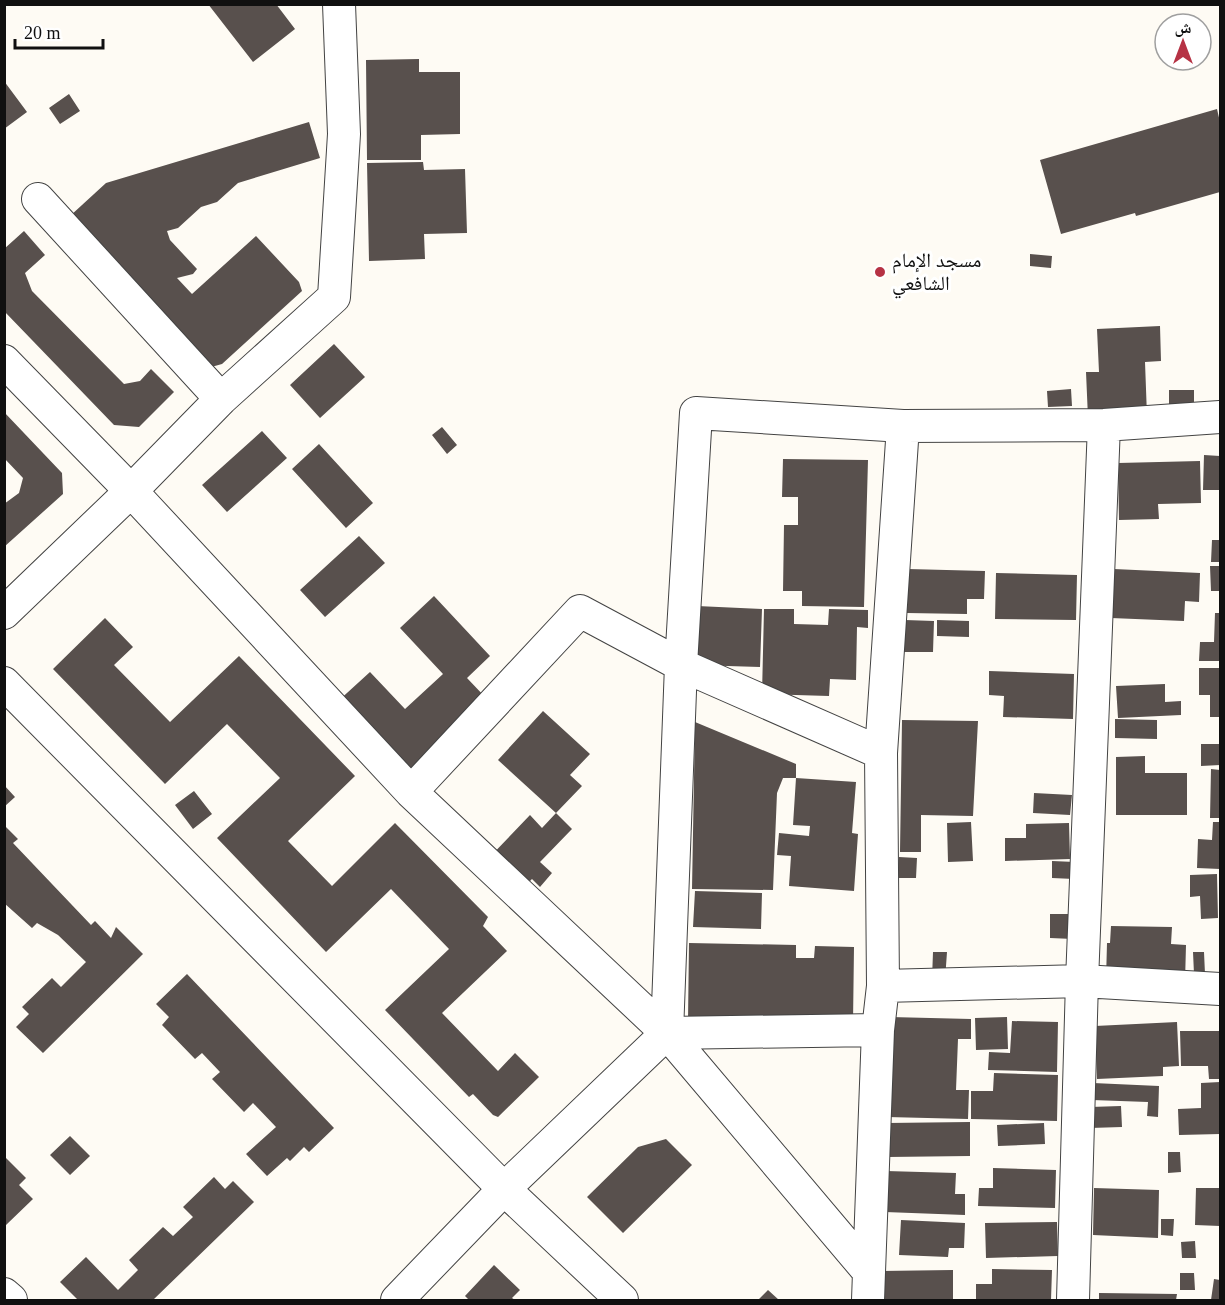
<svg xmlns="http://www.w3.org/2000/svg" width="1225" height="1305" viewBox="0 0 1225 1305" font-family="'Times New Roman','Noto Naskh Arabic',serif">
<style>
.building{fill:#58504d}
.lines{fill:none;stroke-linecap:round;stroke-linejoin:round}
.minor-casing{stroke:#434343;stroke-width:34}
.minor{stroke:#fff;stroke-width:32}
.poi-dot{fill:#b63244;stroke:#fff;stroke-width:2}
.labels{text-anchor:middle;stroke-width:6;stroke-linejoin:round;paint-order:stroke}
.poi-label{font-size:20px;fill:#101010;stroke:#fff;text-anchor:start}
</style>
<rect width="100%" height="100%" fill="#fefbf4"/>
<path class="building" d="M208,4H276L295,29L253,62Z
M419,59V72H460V134L421,135V160H367L366,60Z
M4,81L27,112L4,129Z
M69,94L80,111L60,124L49,108Z
M1217,109L1220,122V192L1136,216L1135,213L1061,234L1040,160Z
M309,122L320,158L238,183L217,202L201,207L178,228L167,231L170,240L197,269L193,274L177,278L192,294L256,236L299,282L302,291L222,364L204,369L70,216L106,183Z
M423,162L424,170L465,169L467,233L424,234L425,259L369,261L367,163Z
M24,231L45,255L25,273L32,291L124,384L140,381L151,369L174,392L139,427L114,425L4,311V249Z
M1030,254L1052,256L1051,268L1030,266Z
M1160,326L1161,361L1145,362L1147,416L1088,418L1086,372H1099L1097,329Z
M334,344L365,377L320,418L290,385Z
M1071,389L1072,406L1048,407L1047,391Z
M1169,390H1194V409H1169Z
M4,412L62,473L63,494L4,547V504L19,493L23,478L4,458Z
M442,427L457,445L447,454L432,435Z
M262,431L287,458L227,512L202,485Z
M319,444L373,503L346,528L292,469Z
M1204,455L1220,456V490H1203Z
M783,459L868,460L864,607L802,606V591H783L784,525H798V497H782Z
M1200,461L1201,503L1158,504L1159,519L1119,520L1118,463Z
M359,536L385,563L325,617L300,590Z
M1212,540H1220V562H1211Z
M1210,566H1220V591H1211Z
M908,569L985,571L984,599H967V614L907,613Z
M1114,569L1200,573L1199,602L1185,601L1184,621L1111,618Z
M996,573L1077,575L1076,620L995,619Z
M434,596L490,656L467,678L486,698L404,775L336,703L370,672L405,709L443,674L400,628Z
M697,606L762,609L760,667L695,665Z
M764,609H794V624L828,625L829,609L868,610V628L857,627L856,680L830,679L829,696L762,694Z
M1215,613H1220V661H1199L1200,642H1214Z
M105,618L133,647L114,665L170,722L239,656L355,776L288,841L332,886L395,823L488,917L483,926L507,951L442,1013L498,1071L515,1053L539,1077L498,1117L493,1115L473,1094L469,1097L385,1010L449,949L391,889L326,952L217,838L280,778L227,724L165,784L53,669Z
M905,620L934,621L933,652H904Z
M937,620L969,621V637L937,636Z
M1199,668H1220V717H1210V695H1199Z
M989,671L1074,674L1073,719L1003,717L1004,696L989,695Z
M1165,684V702L1181,701V715L1118,718L1116,686Z
M543,711L590,754L570,775L582,786L556,813L498,760Z
M1115,719L1157,720V739L1115,738Z
M902,720L978,721L973,816L921,815V852H900Z
M695,722L796,764V778H783L777,793L773,890L692,889Z
M1201,744H1220V765L1201,766Z
M1145,756V773H1187V815H1116V757Z
M1211,769L1220,770V818H1210Z
M796,778L856,782L852,833L858,834L854,891L789,886L791,856L777,855L779,833L809,836L810,826L793,825Z
M4,785L15,797L4,807Z
M194,791L212,814L193,829L175,805Z
M1034,793L1072,795L1070,815L1033,813Z
M556,813L572,829L540,862L552,873L540,887L532,879L518,893L485,862L530,815L542,828Z
M971,822L973,861L948,862L947,823Z
M1213,822H1220V869L1197,868L1198,839L1212,840Z
M1069,823L1070,859L1005,861V838H1026V824Z
M4,825L18,839L13,843L91,925L95,921L111,938L116,927L143,954L43,1053L16,1027L29,1014L22,1007L52,978L61,987L86,962L58,935L37,923L32,928L4,903Z
M899,857L917,858L916,878H898Z
M1052,861L1075,862L1074,879L1052,878Z
M1217,874L1218,918L1201,919L1200,896L1190,897V875Z
M695,891L762,893L761,929L693,927Z
M1050,914H1074L1073,939L1050,938Z
M1111,926L1172,927L1171,944L1186,945L1185,982L1106,980L1107,943H1110Z
M689,943L796,945V958H814L815,946L854,947L853,1024L688,1021Z
M933,952H947L945,980L932,979Z
M1193,952H1204L1205,974H1194Z
M187,974L334,1128L309,1152L304,1147L290,1161L287,1158L267,1176L246,1154L276,1127L253,1103L244,1112L212,1079L220,1072L202,1053L195,1059L162,1025L169,1017L156,1004Z
M890,1017L971,1019V1039H958L956,1090H969L968,1119L887,1117Z
M1007,1017L1008,1049L976,1050L975,1018Z
M1012,1021L1058,1022L1057,1072L988,1070L989,1052L1010,1053Z
M1177,1022L1179,1066L1163,1067V1076L1097,1079L1095,1026Z
M1180,1031H1220V1079H1209L1208,1066H1181Z
M994,1073L1058,1075L1057,1121L971,1119V1091H993Z
M1220,1082V1134L1179,1135L1178,1109L1201,1108V1083Z
M1093,1083L1159,1086L1158,1117L1147,1116L1148,1102L1092,1100Z
M1121,1106L1122,1127L1090,1128V1107Z
M970,1122V1156L888,1157L887,1123Z
M1044,1123L1045,1144L998,1146L997,1125Z
M70,1136L90,1156L70,1175L50,1155Z
M666,1139L692,1165L623,1233L587,1197L638,1147Z
M1168,1152H1180L1181,1172L1168,1173Z
M4,1156L26,1178L19,1185L33,1199L6,1225Z
M993,1168L1056,1170L1055,1208L978,1206L979,1188H993Z
M886,1171L956,1173L955,1194H965V1215L885,1212Z
M214,1177L225,1189L233,1181L254,1202L153,1300H78L60,1282L86,1257L118,1290L138,1270L129,1260L163,1227L173,1236L193,1217L183,1207Z
M1094,1188L1159,1190L1158,1238L1093,1235Z
M1196,1188H1220V1226L1195,1225Z
M1161,1219H1174L1173,1236L1161,1235Z
M901,1220L965,1223L964,1248H949L948,1257L899,1255Z
M1057,1222L1058,1256L986,1258L985,1223Z
M1195,1241L1196,1258H1182L1181,1242Z
M494,1265L520,1290L512,1298L515,1300H469L465,1296Z
M992,1269L1052,1270L1051,1300H976V1284H992Z
M953,1270V1300H881V1271Z
M1180,1273H1194L1195,1290H1180Z
M1214,1279L1220,1280V1300H1211Z
M768,1290L779,1300H758Z
M1099,1293L1177,1294L1176,1300H1099Z"/>
<g class="lines">
<g class="minor-casing">
<path id="minor" d="M4,361L131,491L411,792
M221,399L334,297L344,134L339,4
M4,613L131,491L221,399L38,199
M4,683L504,1189L397,1300
M881,753L903,426
M883,986L1082,981L1220,989
M667,1033L681,665L881,753L883,986L878,1030
M869,1272L878,1030L667,1033L411,792L580,611L681,665L696,413L903,426L1104,425L1220,417
M4,1294L11,1300
M622,1300L504,1189L667,1033L869,1272L868,1300
M1073,1300L1082,981L1104,425"/>
</g>
<use href="#minor" class="minor"/>
</g>
<circle class="poi-dot" cx="880" cy="272" r="6"/>
<g class="labels">
<g class="poi-label">
<text x="892" y="267">مسجد الإمام<tspan x="892" dy="23">الشافعي</tspan></text>
</g>
</g>
<rect width="1225" height="1305" fill="none" stroke="#101010" stroke-width="12"/>
<g transform="translate(1183 42)"><circle r="28" fill="#ffffff" stroke="#9f9f9f" stroke-width="1.5"/>
<path d="M0-4.5L10 22L0 15L-10 22Z" fill="#b63244"/>
<text y="-9" font-size="16" font-weight="bold" text-anchor="middle" fill="#101010">ش</text>
</g>
<path d="M15 39v9h88v-9" fill="none" stroke="#101010" stroke-width="3"/>
<text x="24" y="39" font-size="18" fill="#101010" stroke="#ffffff" stroke-width="4.5" paint-order="stroke">20 m</text>
</svg>
